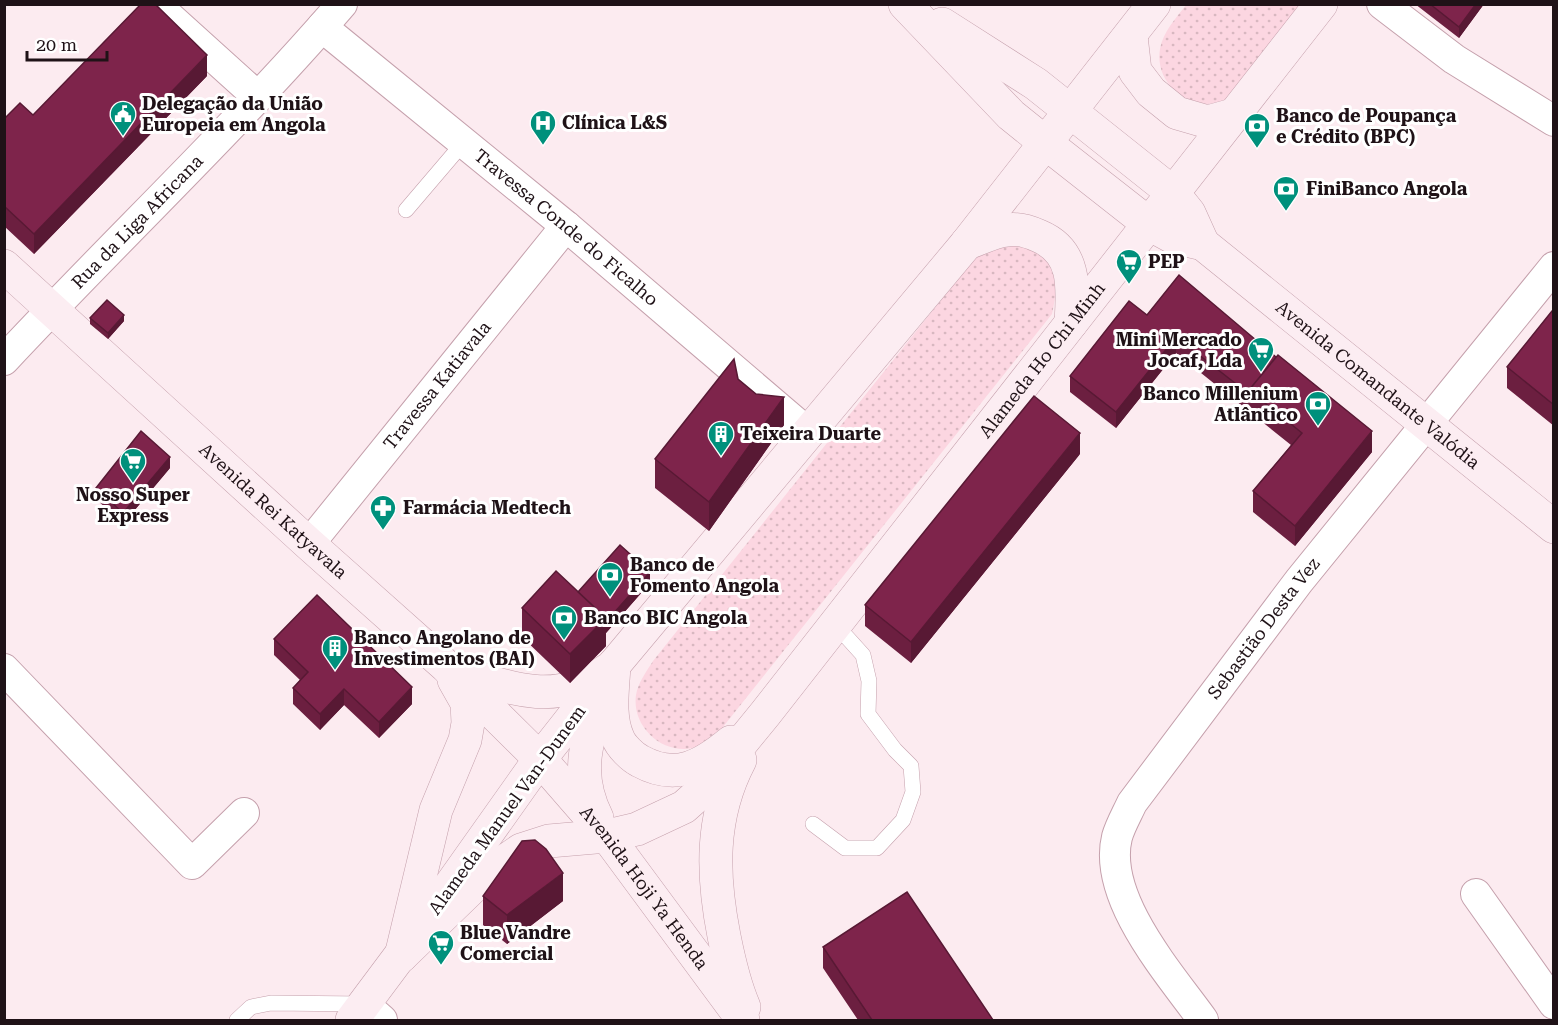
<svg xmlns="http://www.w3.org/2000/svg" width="1558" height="1025" viewBox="0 0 1558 1025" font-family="'Roboto Serif',serif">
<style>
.grass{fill:url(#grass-dots)}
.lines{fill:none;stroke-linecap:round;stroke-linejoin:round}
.lane-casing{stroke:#c5a0ac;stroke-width:16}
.street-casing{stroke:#c5a0ac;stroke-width:32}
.secondary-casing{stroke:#c5a0ac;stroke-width:34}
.lane{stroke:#fff;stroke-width:15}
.street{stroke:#fff;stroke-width:30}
.secondary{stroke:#fcedf2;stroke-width:33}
.wall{fill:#6c1f40}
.shaded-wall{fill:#581934}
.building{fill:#7e244b;stroke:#581934;stroke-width:1.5}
.labels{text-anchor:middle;stroke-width:6;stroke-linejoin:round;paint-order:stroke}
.poi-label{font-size:18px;font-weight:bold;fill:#1f1217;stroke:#fff;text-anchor:start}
.street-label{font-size:18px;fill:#1f1217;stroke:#fff}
</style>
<defs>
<pattern id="grass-dots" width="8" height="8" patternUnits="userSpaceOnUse" patternTransform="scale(1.5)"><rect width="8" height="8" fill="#fcd6e1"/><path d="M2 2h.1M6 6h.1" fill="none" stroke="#d8b7c0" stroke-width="1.8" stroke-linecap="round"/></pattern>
</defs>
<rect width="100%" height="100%" fill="#fcebf0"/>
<path class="grass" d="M1186,5H1307L1225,100C1219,102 1212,104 1206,104C1179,102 1155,78 1160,49C1163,32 1176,18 1186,5Z
M1020,243C1056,263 1061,272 1052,314L715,737C705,743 695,749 684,749C656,749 632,723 636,695C638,683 646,672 653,661L977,255L992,245Z"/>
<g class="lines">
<g class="lane-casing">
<path id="lane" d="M406,210L464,142
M813,824L845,848H877L903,820L913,792L911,766L895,750L868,714L869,681L863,655L835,624
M237,1020L251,1007L271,1003L362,1004"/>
</g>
<g class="street-casing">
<g id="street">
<path d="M155,4L258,97"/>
<path d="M1382,4L1454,59L1554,121"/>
<path id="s1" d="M322,27L566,226L808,433"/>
<path id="s2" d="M4,360C116,240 235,128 342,4"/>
<path id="s3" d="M309,544L566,226"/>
<path d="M4,669L192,864L244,813"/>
<path d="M1476,894L1554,1004"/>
<path d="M365,1005L382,1020"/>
<path id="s4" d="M1203,1020C1170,974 1102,898 1117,837C1120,826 1127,814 1132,803L1299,581L1554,267"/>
</g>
</g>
<g class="secondary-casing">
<g id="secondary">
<path id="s5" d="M905,4L1011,115L1047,144L1149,224L1173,237L1203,244L1554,527"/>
<path d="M942,24L1036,84L1173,193L1189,213L1203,244"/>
<path d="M1131,36L1135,71L1151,92L1177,113L1208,122L1233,115"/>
<path d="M967,243C980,239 994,231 1007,230C1017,228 1030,232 1039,236C1077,252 1073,289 1071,323"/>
<path id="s6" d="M4,266L309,544L446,666L540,759L607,836L743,1020"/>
<path d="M614,665C613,688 608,716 618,738C621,746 632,757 640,761C676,781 702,766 731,742"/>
<path d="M455,670C508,688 555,708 606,671"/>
<path d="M740,760C710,817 712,875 724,936C729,961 734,984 744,1007"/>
<path d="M597,818C573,771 588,735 605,689"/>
<path d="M445,893L540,759L614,665L967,243L1154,4"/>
<path id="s7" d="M401,956L485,875L521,850L549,841L607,836L637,829L684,807L703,790L765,714L1321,4"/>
<path d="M401,956L436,810L465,740L468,723L467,703L454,680"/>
<path d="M352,1020L414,937"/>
</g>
</g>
<use href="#lane" class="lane"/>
<use href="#street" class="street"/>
<use href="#secondary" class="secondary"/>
</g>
<path class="wall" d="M1415,4H1484L1459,38Z
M207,76L34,254L4,226V119L33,115Z
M1554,311V426L1507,388V367Z
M1147,315L1372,452L1295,546L1253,512V491L1291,445L1176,353L1116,428L1070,392V376Z
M90,318L124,321L108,339L90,324Z
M738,379L784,425L709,531L655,488V459Z
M1080,454L911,663L865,626V605Z
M170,468L123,524L96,499V488Z
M650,583L606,633V646L570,683L522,637V608L578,592Z
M274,639L412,704L379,738L344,705L320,730L293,704V688L300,680L274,655Z
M483,896L563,901L507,944L483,925Z
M823,947L993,1020H858L823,968Z"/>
<path class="shaded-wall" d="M1476,4H1484L1459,38V27Z
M207,55V76L34,254V234Z
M124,315V321L108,339V333Z
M1176,337V353L1116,428V412Z
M784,397V425L709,531V502Z
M1372,431V452L1295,546V526Z
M1080,433V454L911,663V642Z
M170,457V468L123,524V513Z
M650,572V583L606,633V646L570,683V654Z
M412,687V704L379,738V722Z
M344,689V705L320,730V714Z
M563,873V901L507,944V915Z"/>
<path class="building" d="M141,4H155L207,55L34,234L4,206V119L20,103L33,115Z
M1430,4H1476L1459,27Z
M1179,275L1276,357L1249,390V394L1176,337L1116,412L1070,376L1129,301L1147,315Z
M107,300L124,315L108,333L90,318Z
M1552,311H1554V405L1507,367Z
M1278,355L1372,431L1295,526L1253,491L1302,433L1249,390Z
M734,359L738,379L756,394L784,397L709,502L655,459Z
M1034,396L1080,433L911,642L865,605Z
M141,431L170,457L123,513L96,488Z
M620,545L650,572L606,622V618L578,592Z
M556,571L606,618L570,654L522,608Z
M317,595L412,687L379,722L344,689L320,714L293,688L308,672L274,639Z
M535,840L546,849L563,873L507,915L483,896L522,841Z
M907,892L993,1020H872L823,947Z"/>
<defs>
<g id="civic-pin" transform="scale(1.35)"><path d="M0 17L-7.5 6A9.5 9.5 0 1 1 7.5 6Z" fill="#00907c" stroke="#fff"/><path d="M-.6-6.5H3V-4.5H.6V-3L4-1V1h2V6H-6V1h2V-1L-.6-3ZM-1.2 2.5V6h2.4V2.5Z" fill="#fff"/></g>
<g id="hospital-pin" transform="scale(1.35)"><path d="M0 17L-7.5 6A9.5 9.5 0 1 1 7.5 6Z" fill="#00907c" stroke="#fff"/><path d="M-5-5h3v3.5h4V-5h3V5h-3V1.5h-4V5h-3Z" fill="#fff"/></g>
<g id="bank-pin" transform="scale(1.35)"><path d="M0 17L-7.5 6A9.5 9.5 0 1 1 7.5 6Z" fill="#00907c" stroke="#fff"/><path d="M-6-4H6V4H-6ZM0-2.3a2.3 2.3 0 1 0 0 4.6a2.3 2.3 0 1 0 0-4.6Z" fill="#fff"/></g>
<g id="supermarket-pin" transform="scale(1.35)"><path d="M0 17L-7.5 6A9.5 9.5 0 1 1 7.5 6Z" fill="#00907c" stroke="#fff"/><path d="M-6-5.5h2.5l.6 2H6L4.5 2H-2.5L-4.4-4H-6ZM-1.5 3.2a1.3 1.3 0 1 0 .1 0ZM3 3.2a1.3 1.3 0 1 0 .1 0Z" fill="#fff"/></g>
<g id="building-pin" transform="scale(1.35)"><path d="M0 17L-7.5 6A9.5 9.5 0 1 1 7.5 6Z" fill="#00907c" stroke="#fff"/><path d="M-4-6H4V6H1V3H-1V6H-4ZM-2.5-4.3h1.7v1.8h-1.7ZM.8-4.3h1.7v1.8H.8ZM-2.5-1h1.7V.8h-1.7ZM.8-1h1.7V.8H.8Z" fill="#fff"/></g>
<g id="pharmacy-pin" transform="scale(1.35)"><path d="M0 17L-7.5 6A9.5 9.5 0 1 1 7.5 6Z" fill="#00907c" stroke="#fff"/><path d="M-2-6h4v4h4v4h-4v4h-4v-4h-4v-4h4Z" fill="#fff"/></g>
</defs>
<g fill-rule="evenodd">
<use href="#civic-pin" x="123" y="114"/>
<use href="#hospital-pin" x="543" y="123"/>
<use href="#bank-pin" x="1257" y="126"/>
<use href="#bank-pin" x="1286" y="189"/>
<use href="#supermarket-pin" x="1129" y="262"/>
<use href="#supermarket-pin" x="1261" y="350"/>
<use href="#bank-pin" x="1318" y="404"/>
<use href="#building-pin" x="721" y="434"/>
<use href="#supermarket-pin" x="133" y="461"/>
<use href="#pharmacy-pin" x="383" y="508"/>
<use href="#bank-pin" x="610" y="575"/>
<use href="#bank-pin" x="564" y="618"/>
<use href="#building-pin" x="335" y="648"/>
<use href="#supermarket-pin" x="441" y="943"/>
</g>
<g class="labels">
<g class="poi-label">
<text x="142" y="110">Delegação da União<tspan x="142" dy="21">Europeia em Angola</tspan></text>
<text x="1276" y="122">Banco de Poupança<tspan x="1276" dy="21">e Crédito (BPC)</tspan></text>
<text x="562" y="129">Clínica L&amp;S</text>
<text x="1306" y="195">FiniBanco Angola</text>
<text x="1148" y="268">PEP</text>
<text x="1242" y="346" text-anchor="end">Mini Mercado<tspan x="1242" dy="21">Jocaf, Lda</tspan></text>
<text x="1298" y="400" text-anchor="end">Banco Millenium<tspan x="1298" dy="21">Atlântico</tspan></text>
<text x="740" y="440">Teixeira Duarte</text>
<text x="133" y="501" text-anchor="middle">Nosso Super<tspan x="133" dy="21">Express</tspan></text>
<text x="403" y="514">Farmácia Medtech</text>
<text x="630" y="571">Banco de<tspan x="630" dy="21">Fomento Angola</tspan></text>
<text x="584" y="624">Banco BIC Angola</text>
<text x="354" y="644">Banco Angolano de<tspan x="354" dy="21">Investimentos (BAI)</tspan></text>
<text x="460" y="939">Blue Vandre<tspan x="460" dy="21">Comercial</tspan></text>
</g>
<g class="street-label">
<text dy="6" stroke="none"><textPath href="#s2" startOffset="192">Rua da Liga Africana</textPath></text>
<text dy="6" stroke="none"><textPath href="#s1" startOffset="316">Travessa Conde do Ficalho</textPath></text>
<text dy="6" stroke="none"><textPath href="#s7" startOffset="904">Alameda Ho Chi Minh</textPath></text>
<text dy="6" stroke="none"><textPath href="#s3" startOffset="204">Travessa Katiavala</textPath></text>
<text dy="6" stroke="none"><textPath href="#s5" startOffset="612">Avenida Comandante Valódia</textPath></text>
<text dy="6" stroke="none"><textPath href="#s6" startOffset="364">Avenida Rei Katyavala</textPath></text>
<text dy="6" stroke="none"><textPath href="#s4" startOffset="464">Sebastião Desta Vez</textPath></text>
<text transform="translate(507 810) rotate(-54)" y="6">Alameda Manuel Van-Dunem</text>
<text dy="6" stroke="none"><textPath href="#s6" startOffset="894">Avenida Hoji Ya Henda</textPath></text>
</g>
</g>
<rect width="1558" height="1025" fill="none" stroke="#1f1217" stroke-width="12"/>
<path d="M27 51v9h80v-9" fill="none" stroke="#1f1217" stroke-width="3"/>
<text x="36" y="51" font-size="18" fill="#1f1217" stroke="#ffffff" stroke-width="4.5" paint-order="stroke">20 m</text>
</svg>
